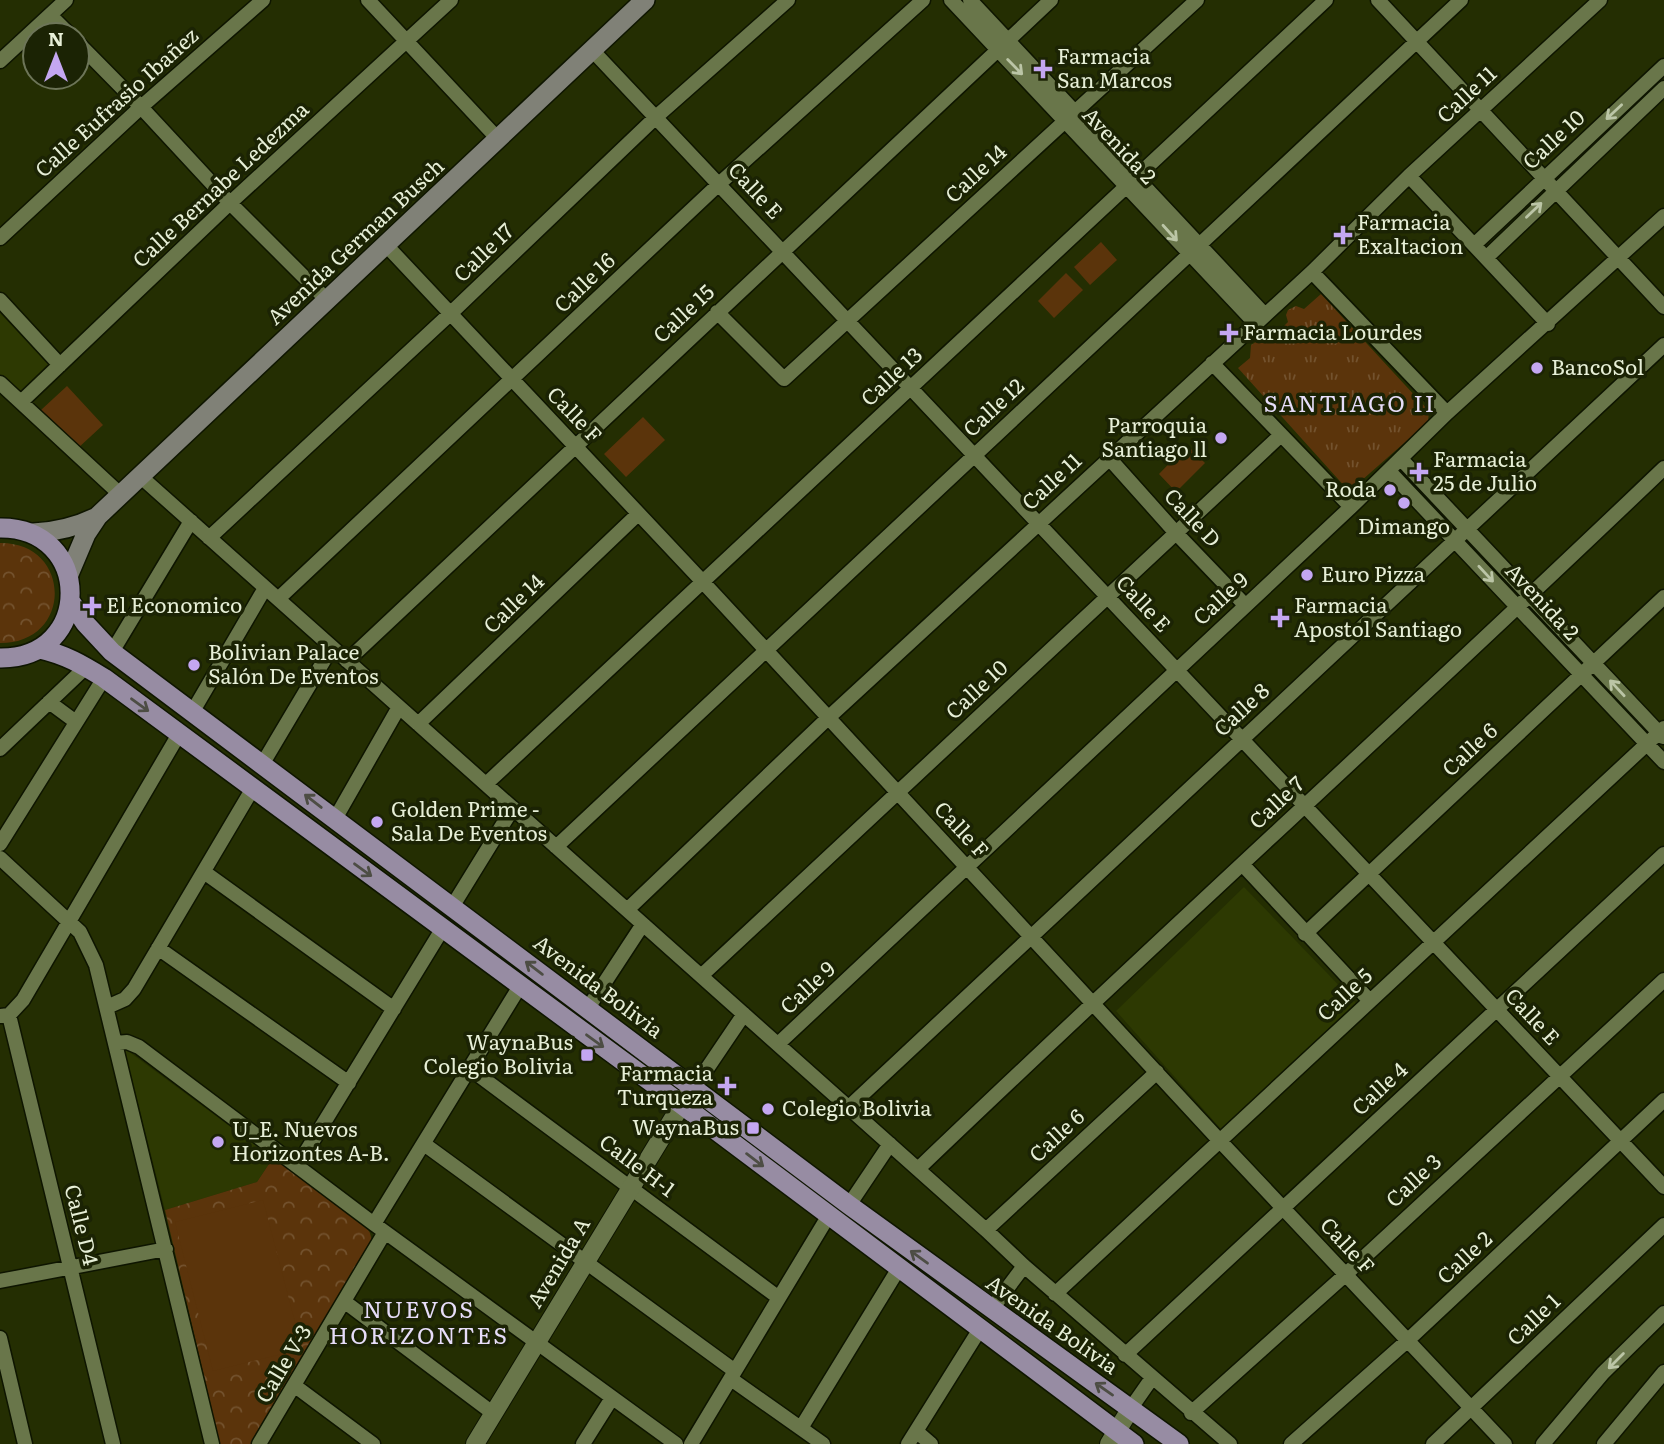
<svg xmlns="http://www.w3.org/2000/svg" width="1664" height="1444" viewBox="0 0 1664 1444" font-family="Literata,serif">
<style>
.built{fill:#2d3902}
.grass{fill:url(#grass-tufts)}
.park{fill:url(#park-crowns)}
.pitch{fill:#5b340b}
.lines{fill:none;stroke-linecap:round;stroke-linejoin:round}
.minor-casing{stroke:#0e1500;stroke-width:17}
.tertiary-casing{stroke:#0e1500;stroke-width:20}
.secondary-casing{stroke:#0e1500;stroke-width:22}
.primary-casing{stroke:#0e1500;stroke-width:22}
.minor{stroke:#69764a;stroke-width:14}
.tertiary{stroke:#69764a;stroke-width:18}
.secondary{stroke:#808177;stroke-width:19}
.primary{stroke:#978ca3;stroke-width:19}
.oneway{stroke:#bbc5a6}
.oneway2{stroke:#4d4d44}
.poi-dot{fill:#c4a7f1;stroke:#1b2304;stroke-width:2.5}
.labels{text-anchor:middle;stroke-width:7;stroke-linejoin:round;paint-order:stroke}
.poi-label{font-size:21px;fill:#e7efd7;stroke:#1b2304;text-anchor:start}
.street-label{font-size:21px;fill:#e7efd7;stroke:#1b2304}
.neighbourhood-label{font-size:23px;letter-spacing:2px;fill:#e7ddf9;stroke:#1b2304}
</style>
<defs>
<pattern id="grass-tufts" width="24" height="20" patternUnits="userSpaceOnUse" patternTransform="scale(1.75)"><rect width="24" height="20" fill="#5b340b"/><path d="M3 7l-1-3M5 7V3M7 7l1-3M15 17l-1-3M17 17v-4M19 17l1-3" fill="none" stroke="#73522e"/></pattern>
<pattern id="park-crowns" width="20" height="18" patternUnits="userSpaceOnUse" patternTransform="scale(1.75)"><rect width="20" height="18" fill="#5b340b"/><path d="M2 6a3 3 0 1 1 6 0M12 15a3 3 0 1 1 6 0" fill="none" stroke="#73522e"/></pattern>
</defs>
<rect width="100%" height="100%" fill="#242e02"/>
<path class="built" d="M0,313L48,364L20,394L0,376Z
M1244,887L1356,1003L1221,1129L1116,1011Z
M124,1048L273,1158L257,1182L165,1210Z"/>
<path class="grass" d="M1321,294L1429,411L1428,422L1353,488L1347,489L1238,368L1250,358L1251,345L1259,340L1268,342L1288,322L1286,315L1288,310L1296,306L1304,309Z"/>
<path class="park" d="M0,543C72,542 74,643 0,643Z
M273,1158L364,1223L370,1233L372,1241L256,1444H220L165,1210L257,1182Z"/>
<path class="pitch" d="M1101,242L1117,260L1090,285L1074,267Z
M1066,273L1083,290L1054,318L1038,301Z
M67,386L103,425L77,449L41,410Z
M643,417L665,440L626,477L604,454Z
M1187,445L1205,463L1176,492L1159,474Z
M263,1200L302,1349L213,1371L175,1222Z"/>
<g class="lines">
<g class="minor-casing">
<path id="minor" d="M368,0L498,139
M951,0L1255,323
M970,0L1265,315
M1378,0L1664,307
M50,15L70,35
M77,42L141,107L230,203L327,300
M592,50L1664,1187
M0,61L66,0
M1409,176L1548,324
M0,238L141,107L263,0
M386,245L702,581L1219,1140L1505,1444
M1474,245L1664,66
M1486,258L1664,88
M1312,272L1447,413
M0,300L60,365
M717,312L784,379L1197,0
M1212,363L1351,507
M0,383L121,495
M21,402L230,203L451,0
M1109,458L1176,533L1245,605
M1401,459L1663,737
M1389,471L1664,762
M140,476L986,1230L1024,1266L1230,1444
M209,538L451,313L656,117L788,0
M278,599L719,184L923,0
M112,652L191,521
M347,661L1051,0
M49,702L76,722
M193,711L265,588
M418,724L638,514
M0,749L86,667
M263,763L332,647
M486,784L1326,0
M335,819L399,707
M0,844L104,678
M556,847L1461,0
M0,858L80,932L96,965L212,1444
M1242,864L1370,1001
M204,872L394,1009
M452,907L513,808
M627,910L828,718L1312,272L1409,176L1600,0
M1305,934L1664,597
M158,948L349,1083
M701,976L1281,435
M107,1007L125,999L134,989L253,788
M588,1008L643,924
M9,1015L113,1444
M0,1016L9,1015L23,1000L179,734
M116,1043L127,1042L139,1047L374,1224L676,1444
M778,1044L1351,507L1447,413L1664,216
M469,1068L779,1298
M694,1088L744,1014
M849,1107L1664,345
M424,1144L735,1371
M298,1165L443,928
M918,1169C1164,933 1418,704 1664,468
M849,1205L890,1144
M374,1224L520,986
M986,1230L1157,1072
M0,1281L166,1249
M1055,1294L1664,728
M345,1302L494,1414
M991,1310L1024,1266
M0,1338L25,1444
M1125,1355L1664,854
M731,1379L823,1444
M295,1386L373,1444
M1131,1408L1152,1378
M1191,1413L1345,1275L1664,980
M801,1428L899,1268
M916,1431L931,1444
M259,1444L385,1232
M583,1444L612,1398
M691,1444L829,1215
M908,1444L980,1329
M1291,1444L1407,1341L1664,1100
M1433,1444L1664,1225
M1543,1444L1603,1373L1664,1313
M1604,1444L1664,1372"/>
</g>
<g class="tertiary-casing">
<path id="tertiary" d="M475,1444L688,1094
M1109,1444L1131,1408"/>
</g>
<g class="secondary-casing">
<path id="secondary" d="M33,533C57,532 76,527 97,517
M69,574L86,534L98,516L645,0"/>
</g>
<g class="primary-casing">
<path id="primary" d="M0,528C93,527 94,659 0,658
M71,602L85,623L112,652L849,1205L1179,1444
M40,649C66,655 81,664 104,678L681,1104L1134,1444"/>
</g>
<use href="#minor" class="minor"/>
<use href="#tertiary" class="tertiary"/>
<use href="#secondary" class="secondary"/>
<use href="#primary" class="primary"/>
</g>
<defs><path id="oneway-shaft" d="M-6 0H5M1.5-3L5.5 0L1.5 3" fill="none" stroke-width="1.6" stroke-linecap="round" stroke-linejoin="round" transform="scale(1.75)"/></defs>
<g class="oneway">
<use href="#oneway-shaft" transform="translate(1015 67) rotate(46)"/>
<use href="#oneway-shaft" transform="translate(1614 112) rotate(137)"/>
<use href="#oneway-shaft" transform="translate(1534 210) rotate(-44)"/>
<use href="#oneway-shaft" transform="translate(1170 233) rotate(48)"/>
<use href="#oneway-shaft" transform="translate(1486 574) rotate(47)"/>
<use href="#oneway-shaft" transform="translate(1617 688) rotate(-133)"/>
<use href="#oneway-shaft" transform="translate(1616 1361) rotate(135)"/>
</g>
<g class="oneway2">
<use href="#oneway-shaft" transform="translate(140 705) rotate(36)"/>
<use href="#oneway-shaft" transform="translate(313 801) rotate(-142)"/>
<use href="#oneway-shaft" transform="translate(363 870) rotate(36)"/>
<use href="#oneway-shaft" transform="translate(534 968) rotate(-143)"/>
<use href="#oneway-shaft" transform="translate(595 1041) rotate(36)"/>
<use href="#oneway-shaft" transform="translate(755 1160) rotate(37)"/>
<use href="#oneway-shaft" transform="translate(919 1257) rotate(-144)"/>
<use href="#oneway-shaft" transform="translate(1104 1389) rotate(-145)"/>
</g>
<g class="poi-dot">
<path d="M1039.5 58.5h7v7h7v7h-7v7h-7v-7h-7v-7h7z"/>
<path d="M1339.5 224.5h7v7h7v7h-7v7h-7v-7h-7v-7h7z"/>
<path d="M1225.5 322.5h7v7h7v7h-7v7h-7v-7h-7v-7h7z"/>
<circle cx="1537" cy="368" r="7"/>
<circle cx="1221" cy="438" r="7"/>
<path d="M1415.5 461.5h7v7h7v7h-7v7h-7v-7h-7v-7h7z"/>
<circle cx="1390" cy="490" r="7"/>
<circle cx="1404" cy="503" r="7"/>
<circle cx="1307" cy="575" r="7"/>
<path d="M88.5 595.5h7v7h7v7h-7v7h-7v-7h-7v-7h7z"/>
<path d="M1276.5 607.5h7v7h7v7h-7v7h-7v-7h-7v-7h7z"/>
<circle cx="194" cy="665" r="7"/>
<circle cx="377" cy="822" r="7"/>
<rect x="580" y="1048" width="14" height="14" rx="3.5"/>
<path d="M723.5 1075.5h7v7h7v7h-7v7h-7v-7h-7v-7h7z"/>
<circle cx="768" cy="1109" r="7"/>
<rect x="746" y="1121" width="14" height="14" rx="3.5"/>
<circle cx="218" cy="1142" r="7"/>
</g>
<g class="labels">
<g class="poi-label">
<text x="1057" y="64">Farmacia<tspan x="1057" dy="24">San Marcos</tspan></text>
<text x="1357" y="230">Farmacia<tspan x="1357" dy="24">Exaltacion</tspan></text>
<text x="1243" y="340">Farmacia Lourdes</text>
<text x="1551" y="375">BancoSol</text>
<text x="1207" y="433" text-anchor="end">Parroquia<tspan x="1207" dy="24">Santiago ll</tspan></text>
<text x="1433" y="467">Farmacia<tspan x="1433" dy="24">25 de Julio</tspan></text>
<text x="1376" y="497" text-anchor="end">Roda</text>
<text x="1404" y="534" text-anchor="middle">Dimango</text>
<text x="1321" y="582">Euro Pizza</text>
<text x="106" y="613">El Economico</text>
<text x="1294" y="613">Farmacia<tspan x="1294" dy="24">Apostol Santiago</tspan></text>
<text x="208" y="660">Bolivian Palace<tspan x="208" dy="24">Salón De Eventos</tspan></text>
<text x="391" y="817">Golden Prime -<tspan x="391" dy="24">Sala De Eventos</tspan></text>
<text x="573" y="1050" text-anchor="end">WaynaBus<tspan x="573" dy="24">Colegio Bolivia</tspan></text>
<text x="713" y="1081" text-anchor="end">Farmacia<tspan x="713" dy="24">Turqueza</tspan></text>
<text x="782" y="1116">Colegio Bolivia</text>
<text x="739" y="1135" text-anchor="end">WaynaBus</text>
<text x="232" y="1137">U_E. Nuevos<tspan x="232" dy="24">Horizontes A-B.</tspan></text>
</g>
<g class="street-label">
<text transform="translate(1467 95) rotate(-43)" y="7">Calle 11</text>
<text transform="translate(117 103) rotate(-42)" y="7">Calle Eufrasio Ibañez</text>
<text transform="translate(1554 140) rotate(-43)" y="7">Calle 10</text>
<text transform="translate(1119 146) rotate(47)" y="7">Avenida 2</text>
<text transform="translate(976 174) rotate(-43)" y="7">Calle 14</text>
<text transform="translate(221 185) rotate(-43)" y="7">Calle Bernabe Ledezma</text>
<text transform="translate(755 191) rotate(47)" y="7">Calle E</text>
<text transform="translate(356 242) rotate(-43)" y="7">Avenida German Busch</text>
<text transform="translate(484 253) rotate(-44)" y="7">Calle 17</text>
<text transform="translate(585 283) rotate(-44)" y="7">Calle 16</text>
<text transform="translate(684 314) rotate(-43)" y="7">Calle 15</text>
<text transform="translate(892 377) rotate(-43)" y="7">Calle 13</text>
<text transform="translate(994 408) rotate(-43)" y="7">Calle 12</text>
<text transform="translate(574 415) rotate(46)" y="7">Calle F</text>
<text transform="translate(1052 482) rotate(-43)" y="7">Calle 11</text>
<text transform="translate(1192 518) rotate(47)" y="7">Calle D</text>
<text transform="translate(1221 599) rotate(-43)" y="7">Calle 9</text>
<text transform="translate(1542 602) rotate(47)" y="7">Avenida 2</text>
<text transform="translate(514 604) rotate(-44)" y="7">Calle 14</text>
<text transform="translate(1143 604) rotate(47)" y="7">Calle E</text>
<text transform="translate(977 690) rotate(-43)" y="7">Calle 10</text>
<text transform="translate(1242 710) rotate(-43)" y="7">Calle 8</text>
<text transform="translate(1470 750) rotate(-43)" y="7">Calle 6</text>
<text transform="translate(1277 803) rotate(-43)" y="7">Calle 7</text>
<text transform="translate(961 830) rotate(47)" y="7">Calle F</text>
<text transform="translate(598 987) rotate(37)" y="7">Avenida Bolivia</text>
<text transform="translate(808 988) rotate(-43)" y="7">Calle 9</text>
<text transform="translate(1345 995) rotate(-43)" y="7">Calle 5</text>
<text transform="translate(1532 1017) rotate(47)" y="7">Calle E</text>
<text transform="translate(1380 1089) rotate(-43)" y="7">Calle 4</text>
<text transform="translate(1057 1136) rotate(-43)" y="7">Calle 6</text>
<text transform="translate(637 1166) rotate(37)" y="7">Calle H-1</text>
<text transform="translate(1414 1181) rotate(-43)" y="7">Calle 3</text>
<text transform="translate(81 1225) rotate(76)" y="7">Calle D4</text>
<text transform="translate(1347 1246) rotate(47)" y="7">Calle F</text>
<text transform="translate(1465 1258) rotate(-43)" y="7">Calle 2</text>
<text transform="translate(559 1263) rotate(-59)" y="7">Avenida A</text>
<text transform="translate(1534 1320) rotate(-44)" y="7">Calle 1</text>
<text transform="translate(1052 1325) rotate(35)" y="7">Avenida Bolivia</text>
<text transform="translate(284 1364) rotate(-59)" y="7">Calle V-3</text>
</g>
<g class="neighbourhood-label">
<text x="1350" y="412">SANTIAGO II</text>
<text x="419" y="1318">NUEVOS<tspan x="419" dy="26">HORIZONTES</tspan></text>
</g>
</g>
<g transform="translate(56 56)"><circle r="33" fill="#1b2304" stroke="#6d7558" stroke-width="2"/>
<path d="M0-5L12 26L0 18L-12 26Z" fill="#c4a7f1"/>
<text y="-10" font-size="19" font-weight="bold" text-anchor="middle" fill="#e7efd7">N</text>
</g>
</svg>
